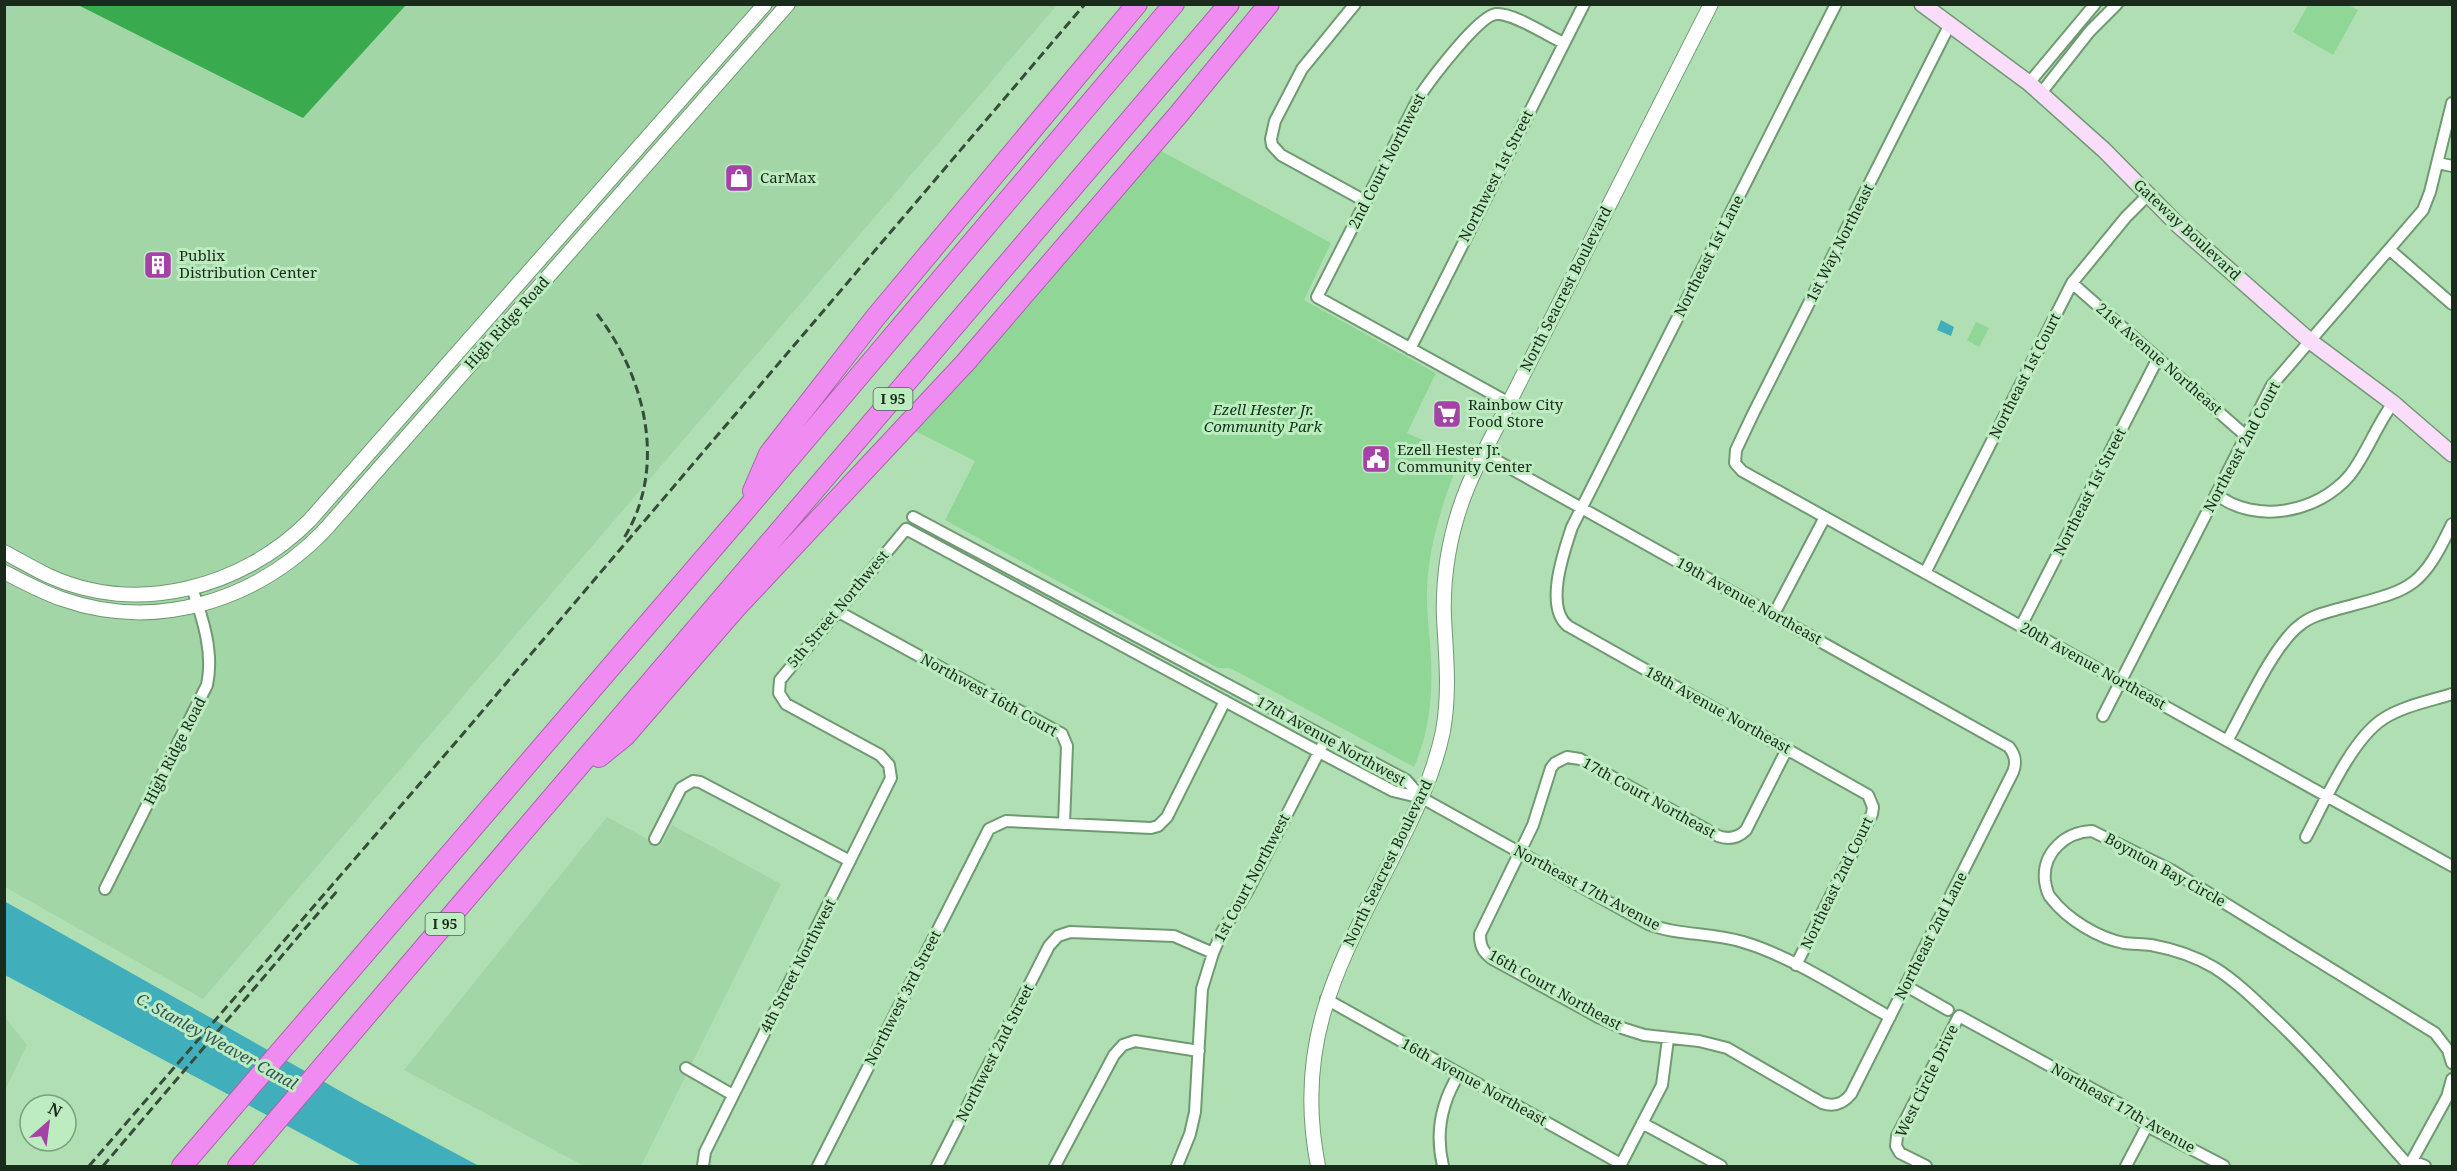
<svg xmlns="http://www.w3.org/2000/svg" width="2457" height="1171" viewBox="0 0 2457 1171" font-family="'Noto Serif',serif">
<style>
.built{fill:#a2d6a6}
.green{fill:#90d697}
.forest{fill:#39aa4e}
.water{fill:#41aebb}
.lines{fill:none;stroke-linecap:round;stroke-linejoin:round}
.minor-casing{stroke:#6f9a72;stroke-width:14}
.tertiary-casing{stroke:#6f9a72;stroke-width:16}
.secondary-casing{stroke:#6f9a72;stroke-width:18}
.motorway-casing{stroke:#a569a6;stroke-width:22}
.minor{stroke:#fff;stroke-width:10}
.tertiary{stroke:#fff;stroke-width:14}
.secondary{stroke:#fadcfb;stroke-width:15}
.motorway{stroke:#f08bf1;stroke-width:20}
.rail{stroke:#364e39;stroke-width:3;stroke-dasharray:9 4.5;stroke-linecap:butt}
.labels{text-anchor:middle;stroke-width:6;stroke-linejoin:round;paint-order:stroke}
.shield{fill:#beecc1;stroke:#4a654d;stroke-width:1.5}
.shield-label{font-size:14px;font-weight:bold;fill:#192b1b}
.street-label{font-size:15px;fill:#192b1b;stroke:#beecc1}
.poi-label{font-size:15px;fill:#192b1b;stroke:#beecc1;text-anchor:start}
.park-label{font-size:15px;font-style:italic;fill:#093612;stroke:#beecc1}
.water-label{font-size:16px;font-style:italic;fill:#34555a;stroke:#beecc1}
</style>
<rect width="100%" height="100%" fill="#b1dfb4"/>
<path class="built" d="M5,5H78L303,118L406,5H1057L203,999L5,887Z
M607,817L660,846L672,825L781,884L641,1166H584L404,1070Z
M5,1017L27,1045L5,1090Z"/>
<path class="green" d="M2308,5H2348L2358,10L2333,55L2293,32Z
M1159,150L1331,243L1304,300L1436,373L1407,433L1427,442L1426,444L1459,460C1443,502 1429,543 1427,589C1426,612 1430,635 1431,658C1433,694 1429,734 1414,767L1230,668H1218L945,520L975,461L915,431L1024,311Z
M1976,322L1989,328L1979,347L1967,340Z"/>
<path class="forest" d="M136,4L406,5L303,118L78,5Z"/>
<path class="water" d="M1941,320L1954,327L1951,336L1937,330Z
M4,901L358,1101L479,1166H362L5,975Z"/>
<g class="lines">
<g class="minor-casing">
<path id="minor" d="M1355,4L1302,69L1275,121L1271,139L1272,145L1281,155L1365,201
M1950,24L1753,414L1736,450L1735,463L1742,471L2452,866
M2029,83L2095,4
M2041,93L2090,31L2117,4
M2438,163L2452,166
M2390,250L2452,304
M2072,283L2246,436
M1410,349L1584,4
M1509,403L1317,297L1418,99C1428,83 1478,16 1496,14C1512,12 1548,36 1564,43
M1483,453L2009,747C2015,755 2017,762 2013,772L1851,1094C1843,1104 1834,1107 1822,1103L1727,1048L1699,1041L1644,1035L1622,1028L1600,1018L1491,958C1482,951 1480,945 1480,934L1533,825L1551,768L1555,763L1567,757L1580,759L1718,836C1729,840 1738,838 1746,830L1787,749
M2216,494C2255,525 2318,513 2350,475C2367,453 2376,426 2393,403
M913,517L1406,780L1422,798
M1925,573L2072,283L2126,217L2148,195
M837,611L1062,734L1067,746L1064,824
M1774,614L1825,517
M2021,626L2158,358
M2103,716L2272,385L2423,210L2430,192L2452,103
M2227,741C2244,711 2274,644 2300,625C2312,615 2328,612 2342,608C2411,589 2420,591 2452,524
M2306,837C2324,803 2351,740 2383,719C2403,706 2430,701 2452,694
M655,839L681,788L693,781L700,782L850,861
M105,889L207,685C214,653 203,619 192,588
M1796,965L1872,814L1873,807L1868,795L1568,626C1544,607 1564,551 1572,527L1836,4
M1906,986L1948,1010
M1326,999L1621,1164
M686,1068L733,1095
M1642,1123L1721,1166
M703,1166L705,1152L891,778L889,765L880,755L786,704L779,693L780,680L906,529L1319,752L1393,791L1422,798L1648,924C1679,936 1711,932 1743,942C1791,956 1845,992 1890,1017
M818,1166L989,829L1006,821L1151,828L1158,826L1167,817L1225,701
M937,1166L1049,946L1058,936L1070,932L1174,936L1213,953
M1055,1166L1114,1055L1123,1045L1135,1041L1199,1051
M1177,1166L1190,1134L1195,1112L1202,989L1213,953L1222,932L1247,892L1322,746
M1443,1166C1435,1133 1441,1103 1459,1074
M1620,1166L1662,1085L1668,1039
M1926,1166L1900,1153L1896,1146L1897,1136L1959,1016L2125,1107L2147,1126L2224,1166
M2126,1166L2147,1126
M2409,1166C2364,1116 2323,1064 2274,1018C2255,1000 2237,982 2215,968C2195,956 2173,949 2151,945C2142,944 2133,944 2124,943C2098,938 2067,919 2051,898C2047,894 2046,887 2045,881C2042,853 2065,832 2092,831L2171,870L2435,1033L2448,1050L2452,1063
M2409,1166L2447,1097L2452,1079
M2411,1166L2420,1164L2425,1166"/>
</g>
<g class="tertiary-casing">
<path id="tertiary" d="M4,552C19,560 34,569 49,576C137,616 242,588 309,521L765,4
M4,572C23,582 42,592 62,599C156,632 255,601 323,532L788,4
M1318,1166C1293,1039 1340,962 1395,853C1415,813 1434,775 1443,731C1450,692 1446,656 1444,618C1442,562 1455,509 1480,460L1711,4"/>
</g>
<g class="secondary-casing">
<path id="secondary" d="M1922,4L2029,83L2104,150L2178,225L2310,341L2393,403L2452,454"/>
</g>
<g class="motorway-casing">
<path id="motorway" d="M753,491L769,454L875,318L1137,4
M599,757L625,736L734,610L965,363L1178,115L1269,4
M182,1166L744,512L1174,4
M238,1166L1229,4"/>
</g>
<use href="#minor" class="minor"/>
<use href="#tertiary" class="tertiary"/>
<use href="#secondary" class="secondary"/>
<use href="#motorway" class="motorway"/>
<path class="rail" d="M597,314C645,376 668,467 624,538
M89,1166L462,735L1085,4
M103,1166L338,890"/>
</g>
<defs>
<g id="shop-square" transform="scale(1.5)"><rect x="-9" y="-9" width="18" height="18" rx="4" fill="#a541a7" stroke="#beecc1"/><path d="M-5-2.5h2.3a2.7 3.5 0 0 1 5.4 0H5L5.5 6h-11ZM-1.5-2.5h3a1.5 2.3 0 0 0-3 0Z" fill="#fff"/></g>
<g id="building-square" transform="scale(1.5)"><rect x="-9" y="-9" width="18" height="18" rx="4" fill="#a541a7" stroke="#beecc1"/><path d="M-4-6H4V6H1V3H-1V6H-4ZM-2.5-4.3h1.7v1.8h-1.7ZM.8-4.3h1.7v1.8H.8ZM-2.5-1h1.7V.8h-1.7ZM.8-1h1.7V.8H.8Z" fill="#fff"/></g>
<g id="supermarket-square" transform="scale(1.5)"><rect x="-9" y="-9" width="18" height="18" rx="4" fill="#a541a7" stroke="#beecc1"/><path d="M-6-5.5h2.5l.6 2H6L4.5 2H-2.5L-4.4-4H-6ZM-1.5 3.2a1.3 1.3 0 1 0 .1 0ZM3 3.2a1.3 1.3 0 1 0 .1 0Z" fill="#fff"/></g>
<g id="civic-square" transform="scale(1.5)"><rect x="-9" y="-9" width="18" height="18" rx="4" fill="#a541a7" stroke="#beecc1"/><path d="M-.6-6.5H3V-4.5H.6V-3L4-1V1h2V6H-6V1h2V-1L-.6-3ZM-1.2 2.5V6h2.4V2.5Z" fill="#fff"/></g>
</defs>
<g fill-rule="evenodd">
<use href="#shop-square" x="739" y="178"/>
<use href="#building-square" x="158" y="265"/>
<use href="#supermarket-square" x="1447" y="414"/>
<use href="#civic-square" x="1376" y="459"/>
</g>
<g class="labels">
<g class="shield">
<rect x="873.5" y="388" width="39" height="22" rx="4.5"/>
<rect x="425.5" y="913" width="39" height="22" rx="4.5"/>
</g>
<g class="shield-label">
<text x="893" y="404">I 95</text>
<text x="445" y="929">I 95</text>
</g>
<g class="street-label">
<text transform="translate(1387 161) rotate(-63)" y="5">2nd Court Northwest</text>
<text transform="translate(1496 176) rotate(-63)" y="5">Northwest 1st Street</text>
<text transform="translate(2187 230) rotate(43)" y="5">Gateway Boulevard</text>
<text transform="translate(1840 243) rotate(-63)" y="5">1st Way Northeast</text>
<text transform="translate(1709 256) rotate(-63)" y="5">Northeast 1st Lane</text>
<text transform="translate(1566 289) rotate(-63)" y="5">North Seacrest Boulevard</text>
<text transform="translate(507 323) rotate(-48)" y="5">High Ridge Road</text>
<text transform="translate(2159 359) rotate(41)" y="5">21st Avenue Northeast</text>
<text transform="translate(2025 376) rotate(-63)" y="5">Northeast 1st Court</text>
<text transform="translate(2242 447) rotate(-62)" y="5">Northeast 2nd Court</text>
<text transform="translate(2090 492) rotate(-63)" y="5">Northeast 1st Street</text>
<text transform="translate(1749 601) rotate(29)" y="5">19th Avenue Northeast</text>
<text transform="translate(838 609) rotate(-50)" y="5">5th Street Northwest</text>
<text transform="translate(2093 666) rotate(29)" y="5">20th Avenue Northeast</text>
<text transform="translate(989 695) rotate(29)" y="5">Northwest 16th Court</text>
<text transform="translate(1718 710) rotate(29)" y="5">18th Avenue Northeast</text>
<text transform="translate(1331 741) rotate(29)" y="5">17th Avenue Northwest</text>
<text transform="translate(175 751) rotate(-63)" y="5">High Ridge Road</text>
<text transform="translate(1649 798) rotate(29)" y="5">17th Court Northeast</text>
<text transform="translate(1388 863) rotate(-64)" y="5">North Seacrest Boulevard</text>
<text transform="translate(2165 870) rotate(29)" y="5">Boynton Bay Circle</text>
<text transform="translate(1252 878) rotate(-62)" y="5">1st Court Northwest</text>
<text transform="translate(1837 883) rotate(-64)" y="5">Northeast 2nd Court</text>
<text transform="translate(1587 888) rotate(28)" y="5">Northeast 17th Avenue</text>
<text transform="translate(1931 936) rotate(-63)" y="5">Northeast 2nd Lane</text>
<text transform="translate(798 966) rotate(-63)" y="5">4th Street Northwest</text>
<text transform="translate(1555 990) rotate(29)" y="5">16th Court Northeast</text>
<text transform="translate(903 998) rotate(-63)" y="5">Northwest 3rd Street</text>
<text transform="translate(995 1053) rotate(-63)" y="5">Northwest 2nd Street</text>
<text transform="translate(1927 1081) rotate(-64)" y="5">West Circle Drive</text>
<text transform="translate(1474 1082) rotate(29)" y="5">16th Avenue Northeast</text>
<text transform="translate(2123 1108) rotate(30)" y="5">Northeast 17th Avenue</text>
</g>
<g class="poi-label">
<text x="760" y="183">CarMax</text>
<text x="179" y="261">Publix<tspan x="179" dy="17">Distribution Center</tspan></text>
<text x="1468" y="410">Rainbow City<tspan x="1468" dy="17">Food Store</tspan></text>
<text x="1397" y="455">Ezell Hester Jr.<tspan x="1397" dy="17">Community Center</tspan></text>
</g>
<g class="park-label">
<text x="1263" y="415">Ezell Hester Jr.<tspan x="1263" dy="17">Community Park</tspan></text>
</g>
<g class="water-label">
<text transform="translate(217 1041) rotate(29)" y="6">C. Stanley Weaver Canal</text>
</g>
</g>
<rect width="2457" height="1171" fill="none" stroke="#192b1b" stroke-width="12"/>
<g transform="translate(48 1123) rotate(28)"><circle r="28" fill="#beecc1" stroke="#7c9f7f" stroke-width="1.5"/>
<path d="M0-4.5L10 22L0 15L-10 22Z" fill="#a541a7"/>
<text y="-9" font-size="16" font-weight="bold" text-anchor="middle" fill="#192b1b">N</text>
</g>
</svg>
